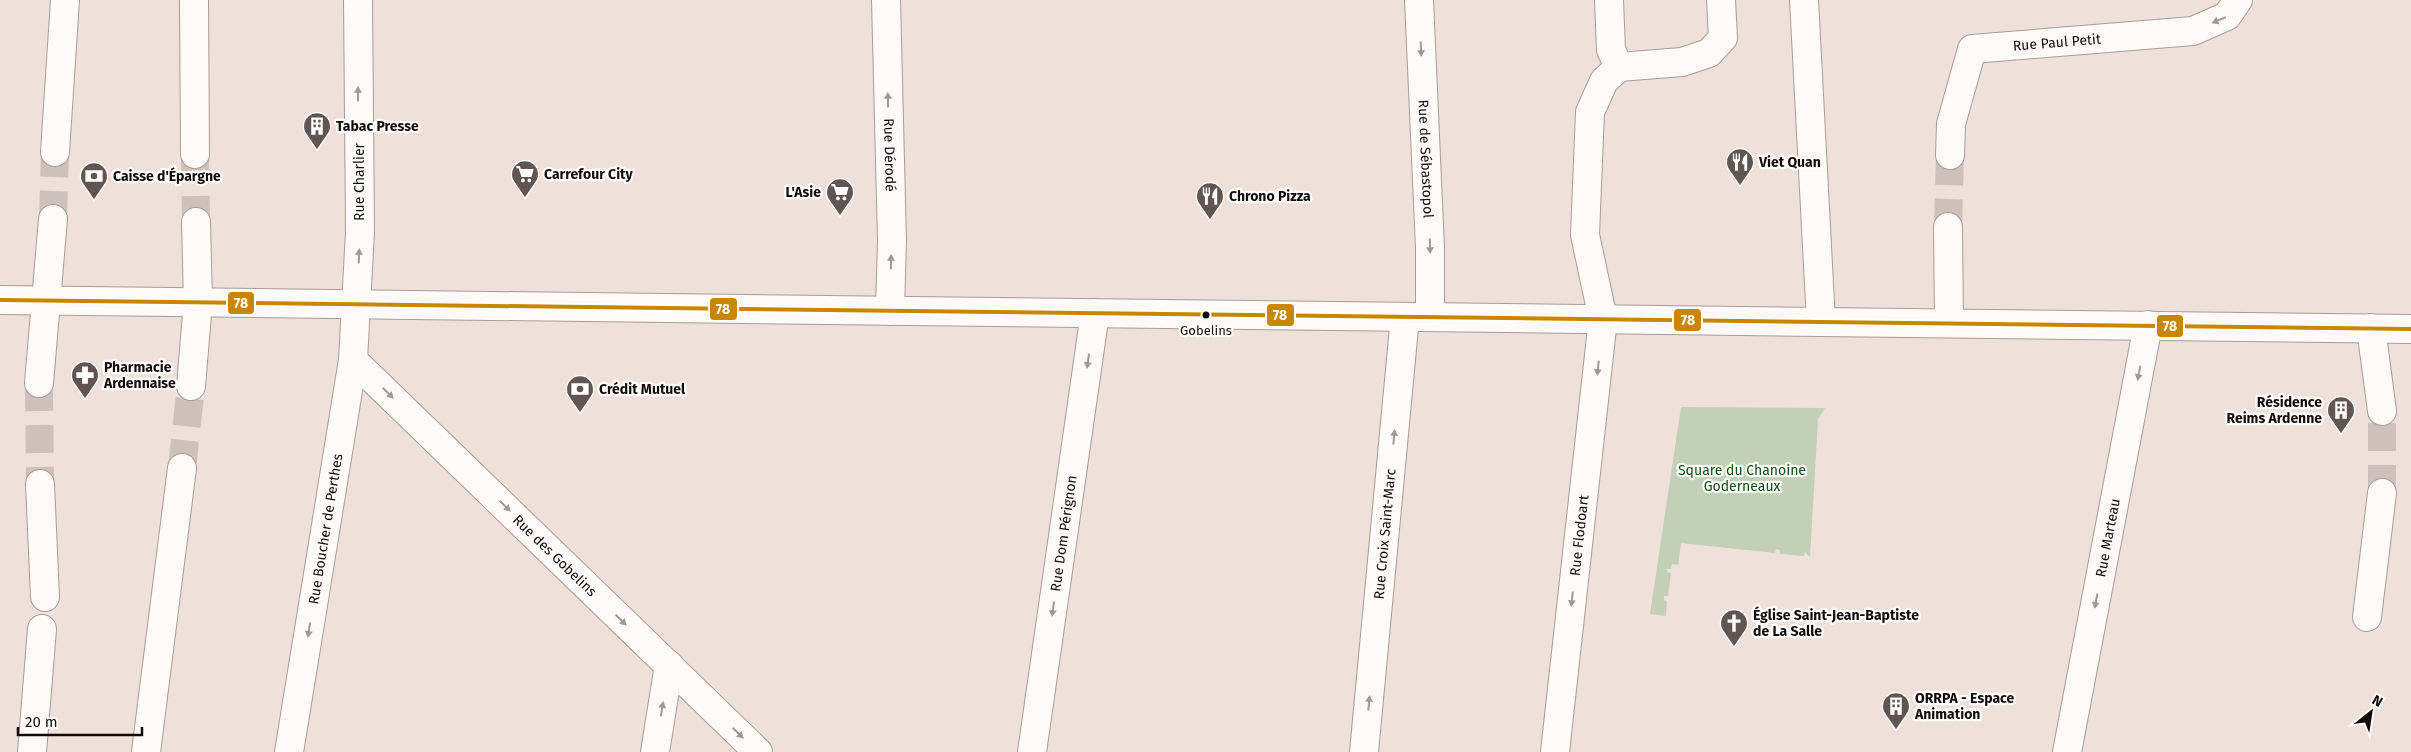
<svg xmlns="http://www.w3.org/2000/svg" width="2411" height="752" viewBox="0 0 2411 752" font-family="'Fira Sans',sans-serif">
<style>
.green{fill:#c1d0b6}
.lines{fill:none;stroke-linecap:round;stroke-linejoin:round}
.minor-tunnel{stroke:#cec0ba;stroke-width:28;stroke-dasharray:28 14;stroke-linecap:butt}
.minor-casing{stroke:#a89c97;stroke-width:30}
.major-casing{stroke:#a89c97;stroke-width:30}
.minor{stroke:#fdfaf9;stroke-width:28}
.major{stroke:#fdfaf9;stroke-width:28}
.bus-1-casing{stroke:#fff;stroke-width:8}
.bus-1{stroke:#c98701;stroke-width:4}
.oneway{fill:#9f9a98}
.bus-dot{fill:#130a07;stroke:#fff;stroke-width:2}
.labels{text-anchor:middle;stroke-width:4.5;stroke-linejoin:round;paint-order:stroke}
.bus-label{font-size:13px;fill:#130a07;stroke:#fff}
.street-label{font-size:14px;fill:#130a07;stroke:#fff}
.poi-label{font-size:14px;font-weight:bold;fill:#130a07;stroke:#fff;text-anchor:start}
.park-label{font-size:14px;fill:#0a4f0c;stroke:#fff}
.line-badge{stroke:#fff;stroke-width:2}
.badge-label{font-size:14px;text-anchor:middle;font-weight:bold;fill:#fff}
</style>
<rect width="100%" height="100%" fill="#efe0d9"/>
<path class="green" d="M1681,407L1825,408L1818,419L1810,557L1805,552L1804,556L1780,554V550L1776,549L1775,553L1681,543L1678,565L1672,564L1671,569H1667V572L1671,573L1668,596H1664V600L1667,601L1666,616L1650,614Z"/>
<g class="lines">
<path class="minor-tunnel" d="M195,154L196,222
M53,219L55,152
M1948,227L1950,155
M39,383L40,484
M182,468L191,386
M2382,493V411"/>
<g class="minor-casing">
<g id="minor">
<path d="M194,0L195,154"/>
<path id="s1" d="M886,0L892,241L890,311"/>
<path id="s2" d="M1419,0L1430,248V317"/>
<path d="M1609,0L1611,50L1619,67"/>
<path d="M1804,0L1821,322"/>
<path d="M55,152L65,0"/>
<path id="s3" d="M1950,155L1951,124L1972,49L2193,31L2227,16L2238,0"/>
<path d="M1948,227L1949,323"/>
<path d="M2371,328L2382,411"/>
<path id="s4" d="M353,360L758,752"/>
<path d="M39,383L53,219"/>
<path d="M191,386L198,302L196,222"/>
<path d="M40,484L45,597"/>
<path d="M2367,617L2382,493"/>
<path d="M32,752L42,629"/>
<path d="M146,752L182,468"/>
<path id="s5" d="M289,752L353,360L360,232L358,0"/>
<path d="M655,752L669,665"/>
<path id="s6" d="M1032,752L1095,313"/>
<path id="s7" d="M1364,752L1405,317"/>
<path id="s8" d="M1555,752L1603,319L1585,235L1590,112L1604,81L1619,67L1682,62L1709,53L1723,38L1721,0"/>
<path id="s9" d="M2067,752L2148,325"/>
</g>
</g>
<g class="major-casing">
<path id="major" d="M0,300L2411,329"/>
</g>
<use href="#minor" class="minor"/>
<use href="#major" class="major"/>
<g class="bus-1-casing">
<path id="bus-1" d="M0,300L2411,329"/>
</g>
<use href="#bus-1" class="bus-1"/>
</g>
<defs><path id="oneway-solid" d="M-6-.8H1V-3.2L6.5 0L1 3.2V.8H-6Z" transform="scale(1.25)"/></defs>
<g class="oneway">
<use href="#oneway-solid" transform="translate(2219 20) rotate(157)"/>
<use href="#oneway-solid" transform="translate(1421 49) rotate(87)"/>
<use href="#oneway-solid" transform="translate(358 94) rotate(-90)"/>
<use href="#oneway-solid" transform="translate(888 100) rotate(-91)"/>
<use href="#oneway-solid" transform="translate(1430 246) rotate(88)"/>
<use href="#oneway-solid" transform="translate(359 256) rotate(-88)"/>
<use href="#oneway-solid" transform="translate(891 262) rotate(-89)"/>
<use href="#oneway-solid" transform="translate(1088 361) rotate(98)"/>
<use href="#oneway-solid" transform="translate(1598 368) rotate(96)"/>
<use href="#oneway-solid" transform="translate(2139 373) rotate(101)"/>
<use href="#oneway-solid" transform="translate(388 393) rotate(44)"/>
<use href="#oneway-solid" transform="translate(1394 437) rotate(-85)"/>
<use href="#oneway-solid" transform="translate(505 506) rotate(44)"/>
<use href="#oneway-solid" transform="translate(1572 599) rotate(96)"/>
<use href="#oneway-solid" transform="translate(2096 601) rotate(101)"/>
<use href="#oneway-solid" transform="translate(1053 609) rotate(98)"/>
<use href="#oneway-solid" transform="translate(621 620) rotate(44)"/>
<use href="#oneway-solid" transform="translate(309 630) rotate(99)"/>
<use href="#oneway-solid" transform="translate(1369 703) rotate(-85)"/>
<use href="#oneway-solid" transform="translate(662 709) rotate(-81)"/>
<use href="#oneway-solid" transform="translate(738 733) rotate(44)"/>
</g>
<defs>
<g id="building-pin" transform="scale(1.4375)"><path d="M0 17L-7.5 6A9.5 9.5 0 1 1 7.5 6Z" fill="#605550" stroke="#fff"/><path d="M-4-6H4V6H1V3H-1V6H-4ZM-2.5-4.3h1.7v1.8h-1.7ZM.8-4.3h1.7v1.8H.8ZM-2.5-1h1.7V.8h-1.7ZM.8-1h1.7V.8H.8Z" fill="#fff"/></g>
<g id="restaurant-pin" transform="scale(1.4375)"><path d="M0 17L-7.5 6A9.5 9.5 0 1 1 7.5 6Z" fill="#605550" stroke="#fff"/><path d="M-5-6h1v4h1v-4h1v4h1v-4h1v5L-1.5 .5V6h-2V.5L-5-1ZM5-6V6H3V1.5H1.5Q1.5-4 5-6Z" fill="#fff"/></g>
<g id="supermarket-pin" transform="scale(1.4375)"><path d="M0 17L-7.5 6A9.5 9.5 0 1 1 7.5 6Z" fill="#605550" stroke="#fff"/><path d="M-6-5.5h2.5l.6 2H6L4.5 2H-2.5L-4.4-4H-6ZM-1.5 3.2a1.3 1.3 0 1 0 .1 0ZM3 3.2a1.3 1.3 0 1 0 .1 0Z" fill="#fff"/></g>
<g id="bank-pin" transform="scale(1.4375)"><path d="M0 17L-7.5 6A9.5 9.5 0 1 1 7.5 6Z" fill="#605550" stroke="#fff"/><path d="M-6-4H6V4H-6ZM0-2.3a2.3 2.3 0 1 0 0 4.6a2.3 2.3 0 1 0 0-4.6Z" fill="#fff"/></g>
<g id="pharmacy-pin" transform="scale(1.4375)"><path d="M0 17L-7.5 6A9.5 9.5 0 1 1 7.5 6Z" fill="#605550" stroke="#fff"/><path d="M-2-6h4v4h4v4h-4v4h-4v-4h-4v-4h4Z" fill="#fff"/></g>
<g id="church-pin" transform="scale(1.4375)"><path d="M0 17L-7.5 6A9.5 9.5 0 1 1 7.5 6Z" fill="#605550" stroke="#fff"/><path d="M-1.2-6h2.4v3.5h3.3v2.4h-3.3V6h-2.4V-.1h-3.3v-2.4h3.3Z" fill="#fff"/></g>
</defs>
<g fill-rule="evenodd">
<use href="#building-pin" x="317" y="126"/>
<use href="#restaurant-pin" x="1740" y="162"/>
<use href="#supermarket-pin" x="525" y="174"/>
<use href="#bank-pin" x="94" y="176"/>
<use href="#supermarket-pin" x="840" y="192"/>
<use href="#restaurant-pin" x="1210" y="196"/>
<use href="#pharmacy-pin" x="85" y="375"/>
<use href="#bank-pin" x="580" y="389"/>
<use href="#building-pin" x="2341" y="410"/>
<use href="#church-pin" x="1734" y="623"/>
<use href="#building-pin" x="1896" y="706"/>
</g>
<circle class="bus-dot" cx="1206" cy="315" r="4.5"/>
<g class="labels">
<g class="bus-label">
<text x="1206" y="335">Gobelins</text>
</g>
<g class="street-label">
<text dy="5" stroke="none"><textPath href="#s3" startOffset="194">Rue Paul Petit</textPath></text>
<text dy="5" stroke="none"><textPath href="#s1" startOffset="155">Rue Dérodé</textPath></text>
<text dy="5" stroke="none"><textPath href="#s2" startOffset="159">Rue de Sébastopol</textPath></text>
<text transform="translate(359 182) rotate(-90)" y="5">Rue Charlier</text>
<text dy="5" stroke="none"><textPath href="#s5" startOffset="226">Rue Boucher de Perthes</textPath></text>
<text dy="5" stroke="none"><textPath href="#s6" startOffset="221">Rue Dom Pérignon</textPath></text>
<text dy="5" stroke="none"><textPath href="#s7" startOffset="219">Rue Croix Saint-Marc</textPath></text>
<text dy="5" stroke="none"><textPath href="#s8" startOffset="218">Rue Flodoart</textPath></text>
<text dy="5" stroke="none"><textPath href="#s9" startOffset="218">Rue Marteau</textPath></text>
<text dy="5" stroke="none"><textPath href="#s4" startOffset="281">Rue des Gobelins</textPath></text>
</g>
<g class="poi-label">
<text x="336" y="131">Tabac Presse</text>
<text x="1759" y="167">Viet Quan</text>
<text x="544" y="179">Carrefour City</text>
<text x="113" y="181">Caisse d'Épargne</text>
<text x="821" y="197" text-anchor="end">L'Asie</text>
<text x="1229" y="201">Chrono Pizza</text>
<text x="104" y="372">Pharmacie<tspan x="104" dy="16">Ardennaise</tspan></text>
<text x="599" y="394">Crédit Mutuel</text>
<text x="2322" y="407" text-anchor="end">Résidence<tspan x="2322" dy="16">Reims Ardenne</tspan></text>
<text x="1753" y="620">Église Saint-Jean-Baptiste<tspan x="1753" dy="16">de La Salle</tspan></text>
<text x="1915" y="703">ORRPA - Espace<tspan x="1915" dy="16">Animation</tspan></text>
</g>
<g class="park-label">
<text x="1742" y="475">Square du Chanoine<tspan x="1742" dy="16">Goderneaux</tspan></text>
</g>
</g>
<g class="line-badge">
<rect x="227" y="291" width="28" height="24" rx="5" fill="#c98701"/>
<rect x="709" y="297" width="29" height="24" rx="5" fill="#c98701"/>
<rect x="1266" y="303" width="29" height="24" rx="5" fill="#c98701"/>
<rect x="1673" y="308" width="29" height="24" rx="5" fill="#c98701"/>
<rect x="2156" y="314" width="28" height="24" rx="5" fill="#c98701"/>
</g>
<g class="badge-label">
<text x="241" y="308">78</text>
<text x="723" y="314">78</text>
<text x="1280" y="320">78</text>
<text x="1688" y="325">78</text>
<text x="2170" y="331">78</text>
</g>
<g transform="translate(2371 712) rotate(30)" stroke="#ffffff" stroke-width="4" paint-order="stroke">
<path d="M0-4L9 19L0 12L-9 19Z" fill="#130a07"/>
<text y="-8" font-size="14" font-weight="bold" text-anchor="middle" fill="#130a07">N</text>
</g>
<path d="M18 727v8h124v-8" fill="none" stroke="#130a07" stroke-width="2.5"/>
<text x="25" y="727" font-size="15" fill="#130a07" stroke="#ffffff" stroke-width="4" paint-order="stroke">20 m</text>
</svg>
